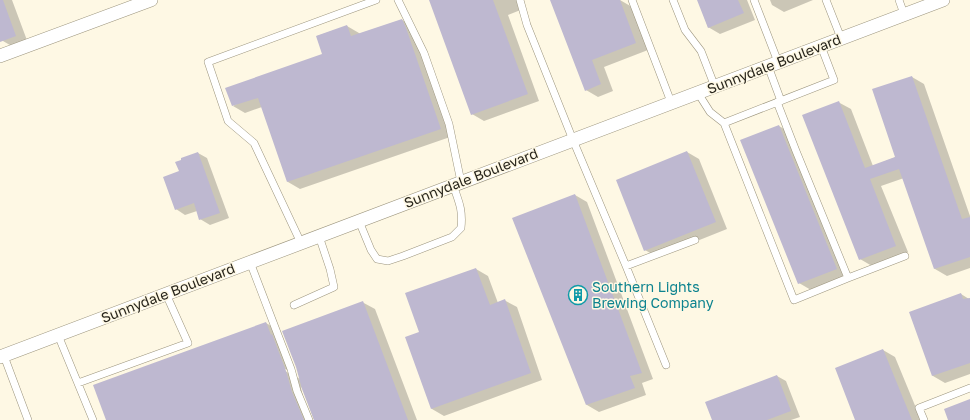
<svg xmlns="http://www.w3.org/2000/svg" width="970" height="420" viewBox="0 0 970 420" font-family="'Golos Text',sans-serif">
<style>
.shadow{fill:#0003}
.building{fill:#beb8d0}
.lines{fill:none;stroke-linecap:round;stroke-linejoin:round}
.service-casing{stroke:#9c957e;stroke-width:8}
.minor-casing{stroke:#9c957e;stroke-width:14}
.service{stroke:#fff;stroke-width:7}
.minor{stroke:#fff;stroke-width:13}
.labels{text-anchor:middle;stroke-width:3;stroke-linejoin:round;paint-order:stroke}
.street-label{font-size:14px;fill:#28251c;stroke:#fef8e4}
.culture-label{font-size:14px;fill:#0d838f;stroke:#fef8e4;text-anchor:start}
</style>
<rect width="100%" height="100%" fill="#fef8e4"/>
<path class="shadow" d="M0,0H12L28,43L15,48L3,41L0,37Z
M430,0H519L523,9L508,15L539,101L484,121L472,114Z
M551,0H620L632,7L648,50L604,67L613,91L598,97L586,90Z
M698,0H747L755,20L720,34L708,27Z
M770,0H813L784,12L772,5Z
M402,20L414,27L453,136L300,189L288,182L262,107L245,113L233,106L323,55L317,36L347,26L359,33L360,34Z
M912,77L924,84L970,216V268L947,276L935,269L904,178L881,186L908,252L872,266L860,259L838,102L851,109L873,166L896,157L873,90Z
M779,126L791,133L848,276L811,290L799,283Z
M687,152L699,159L727,229L657,257L645,250Z
M198,153L207,158L229,218L210,225L200,219L197,211L185,215L176,209L180,172Z
M575,195L587,202L653,379L642,383L646,395L599,412L587,405Z
M476,269L488,276L498,303L504,300L517,307L542,380L444,416L432,409L421,333L407,294Z
M961,294L969,299H970V374L945,383L933,376L910,313Z
M362,302L375,309L417,420H314L302,387L301,388L304,400L312,420H107L266,323L278,330L284,343L297,376L282,367L281,369L300,379Z
M883,350L895,357L921,420H856Z
M777,376L786,381L800,417L791,420H713Z"/>
<path class="building" d="M0,0H3L16,36L0,42Z
M429,0H493L528,94L471,115Z
M550,0H620L636,43L592,60L601,84L585,91Z
M697,0H738L744,13L708,28Z
M402,19L406,28L441,129L287,182L258,98L232,106L225,88L322,54L316,36L347,25L351,36Z
M912,76L962,219L970,217V257L934,269L899,169L870,179L896,246L859,260L802,115L839,101L865,168L895,157L872,89Z
M779,125L837,269L798,284L740,140Z
M687,151L716,222L644,251L616,180Z
M198,152L220,213L199,220L194,203L175,210L163,177L179,171L175,162L181,160V158Z
M575,194L642,373L630,376L635,388L586,405L512,218Z
M476,268L490,305L505,299L531,373L431,409L405,337L419,332L405,293Z
M961,293L963,299L970,298V363L932,376L909,312Z
M363,301L408,420H314L302,389L296,367L282,331Z
M266,322L271,335L272,334L286,371L292,392L304,420H106L93,385Z
M883,349L912,420H855L835,368Z
M777,375L791,411L767,420H712L705,402Z
M970,399V420H948L944,409Z"/>
<g class="lines">
<g class="service-casing">
<path id="service" d="M398,0L424,53L449,124L461,182
M520,0L527,25L573,140L626,266L666,365
M632,0L671,102
M673,0L685,30L701,51L715,87
M754,0L778,62
M826,0L841,38
M899,0L904,14
M768,66L781,101
M698,93L710,112L724,123L834,80L821,46
M777,102L796,151L848,278
M724,123L794,300L848,278L905,256
M359,221L371,250L377,259L388,261L403,256L452,237L461,228C463,210 459,202 453,185
M301,243L254,143L228,121L208,62L376,0
M250,262L291,369L297,391L309,420
M626,266L695,240
M294,305L334,287L330,269L319,236
M58,335L93,420
M4,356L28,420
M78,383L188,343L166,294
M924,420L919,408L970,388"/>
</g>
<g class="minor-casing">
<path id="minor" d="M0,56L151,0
M0,357L943,0"/>
</g>
<use href="#service" class="service"/>
<use href="#minor" class="minor"/>
</g>
<defs>
<g id="building-ring" transform="scale(1)"><circle r="9.5" fill="#fef8e4" stroke="#0f9aa8" stroke-width="1.5"/><path d="M-4-6H4V6H1V3H-1V6H-4ZM-2.5-4.3h1.7v1.8h-1.7ZM.8-4.3h1.7v1.8H.8ZM-2.5-1h1.7V.8h-1.7ZM.8-1h1.7V.8H.8Z" fill="#0f9aa8"/></g>
</defs>
<g fill-rule="evenodd">
<use href="#building-ring" x="578" y="295"/>
</g>
<g class="labels">
<g class="street-label">
<text transform="translate(774 64) rotate(-21)" y="5">Sunnydale Boulevard</text>
<text transform="translate(471 178) rotate(-21)" y="5">Sunnydale Boulevard</text>
<text transform="translate(168 293) rotate(-21)" y="5">Sunnydale Boulevard</text>
</g>
<g class="culture-label">
<text x="592" y="292">Southern Lights<tspan x="592" dy="16">Brewing Company</tspan></text>
</g>
</g>
</svg>
